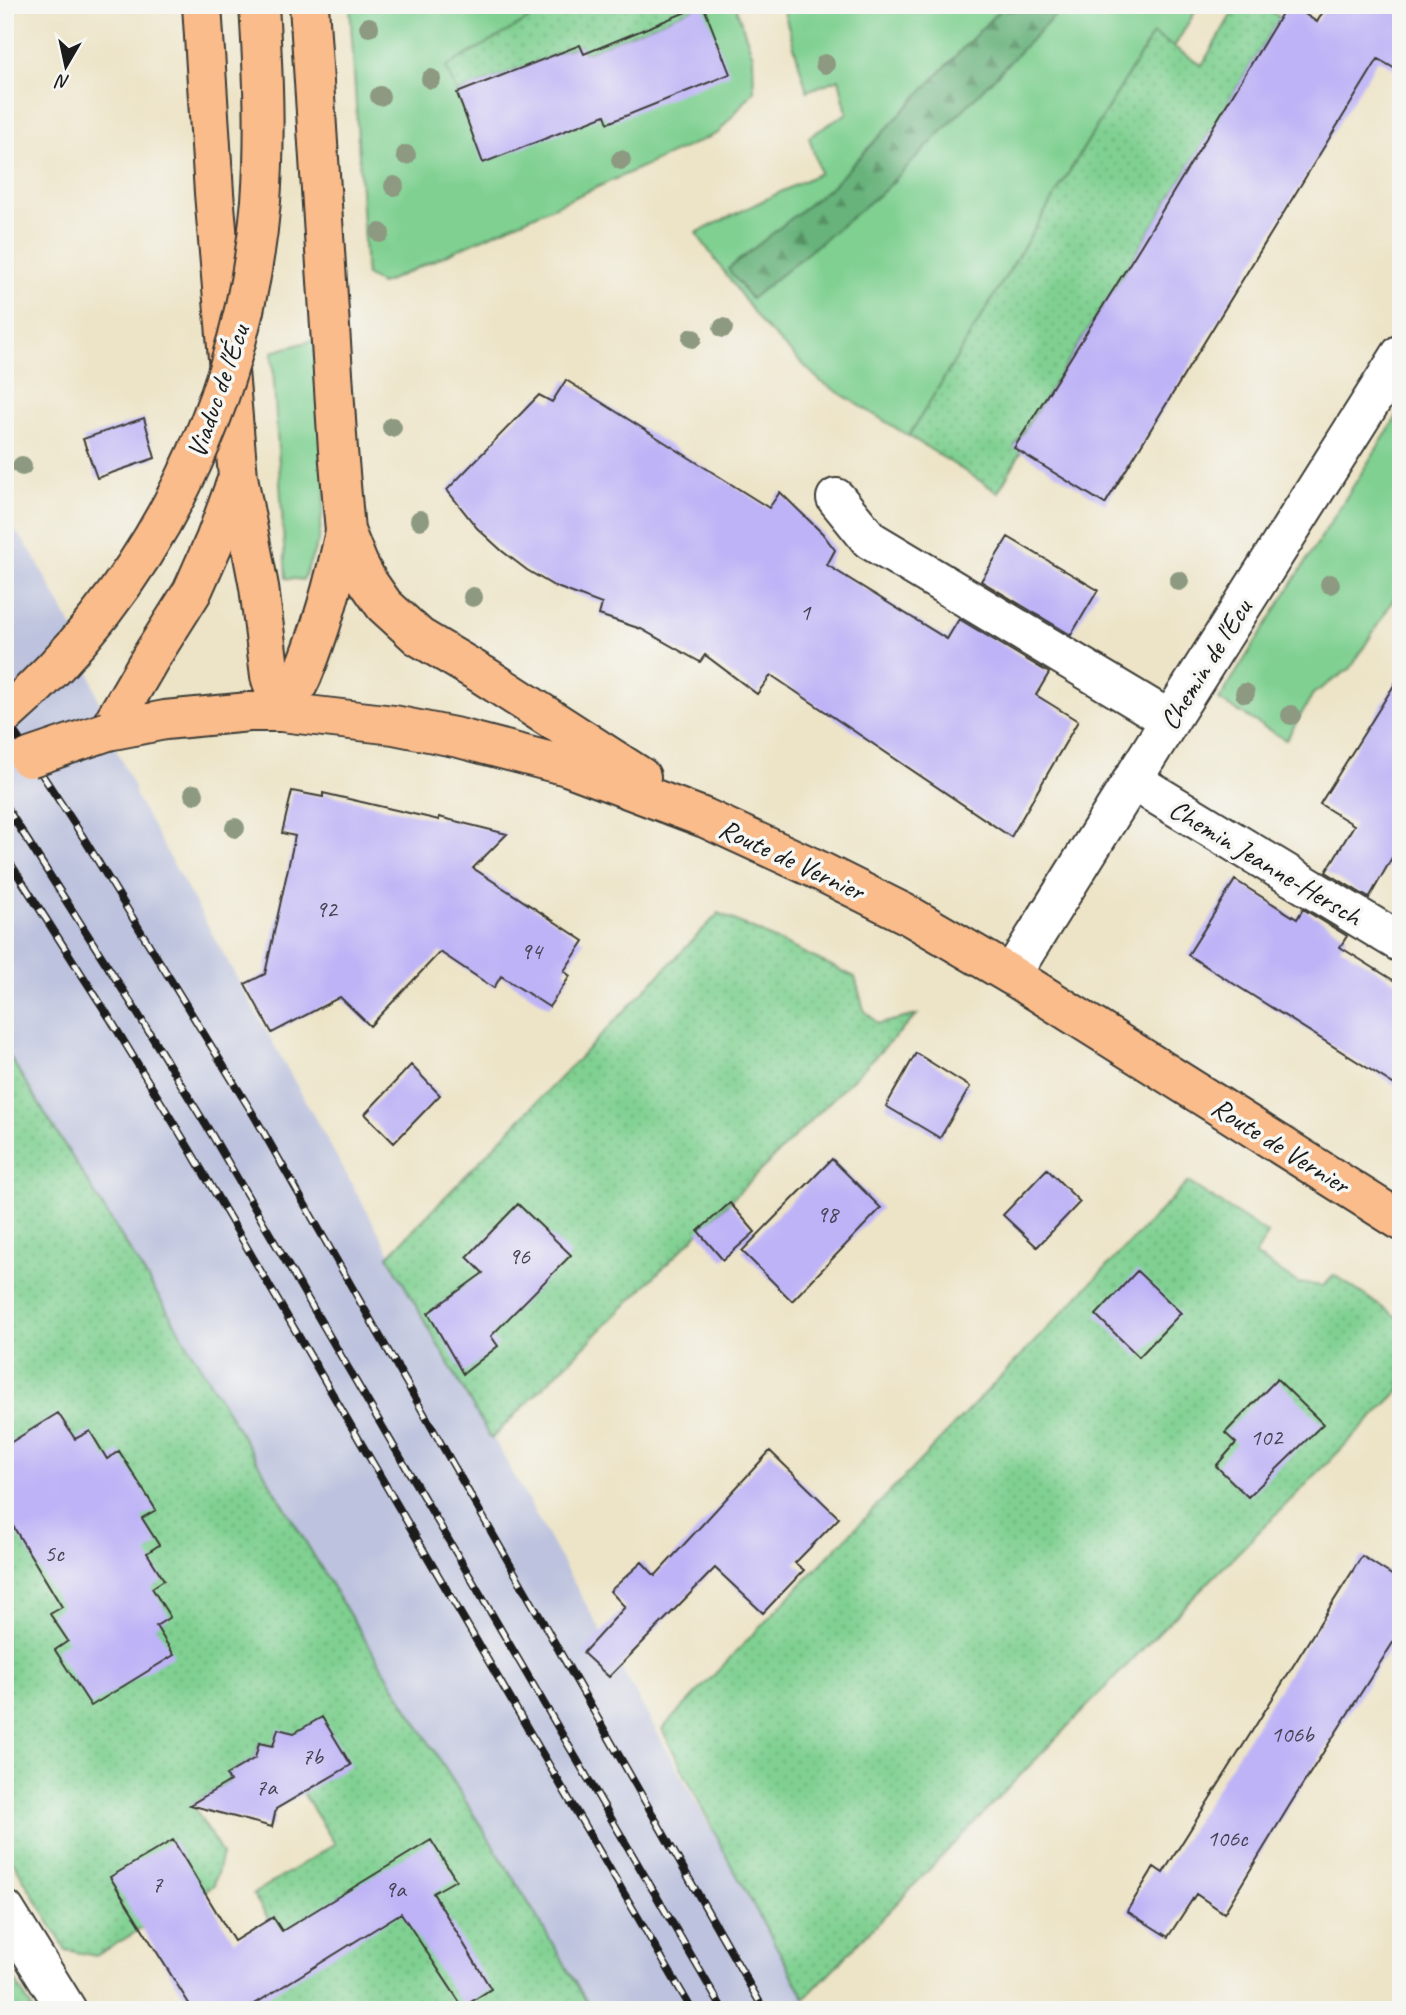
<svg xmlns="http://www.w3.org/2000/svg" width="1406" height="2015" viewBox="0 0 1406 2015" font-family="Caveat,sans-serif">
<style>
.railway{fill:#bdc3de}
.green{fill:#7fd091;stroke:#4e7656;stroke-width:2}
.forest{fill:url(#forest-firs);stroke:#42674c;stroke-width:2}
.garden{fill:url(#garden-dots);stroke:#4e7656;stroke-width:2}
.building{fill:#beb3f6}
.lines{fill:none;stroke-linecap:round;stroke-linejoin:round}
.minor-casing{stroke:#3b3a36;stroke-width:42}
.major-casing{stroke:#3b3a36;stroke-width:42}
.minor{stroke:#fff;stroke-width:38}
.major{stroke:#fabc8b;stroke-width:38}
.rail-casing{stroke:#1c1c1c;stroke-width:8}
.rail{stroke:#f6f6f2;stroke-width:5;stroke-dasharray:16;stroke-linecap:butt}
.major-bridge-casing{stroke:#3b3a36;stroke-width:42;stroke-linecap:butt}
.major-bridge{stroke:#fabc8b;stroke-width:38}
.tree{fill:#8d9980}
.labels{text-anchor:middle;stroke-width:7;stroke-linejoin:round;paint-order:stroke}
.number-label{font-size:24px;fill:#444252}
.street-label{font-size:28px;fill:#1c1c1c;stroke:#f6f6f2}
</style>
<defs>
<pattern id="forest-firs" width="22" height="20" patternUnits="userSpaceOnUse" patternTransform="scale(1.75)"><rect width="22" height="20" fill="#67b27b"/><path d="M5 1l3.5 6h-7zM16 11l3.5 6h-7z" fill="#549064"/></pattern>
<pattern id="garden-dots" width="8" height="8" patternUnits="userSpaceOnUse" patternTransform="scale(1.75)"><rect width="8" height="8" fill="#7fd091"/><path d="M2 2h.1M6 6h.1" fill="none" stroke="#6db27c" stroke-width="1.8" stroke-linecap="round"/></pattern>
</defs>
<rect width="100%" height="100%" fill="#f6f6f2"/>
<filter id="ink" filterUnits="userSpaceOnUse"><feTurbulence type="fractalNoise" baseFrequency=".0143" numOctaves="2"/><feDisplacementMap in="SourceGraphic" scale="14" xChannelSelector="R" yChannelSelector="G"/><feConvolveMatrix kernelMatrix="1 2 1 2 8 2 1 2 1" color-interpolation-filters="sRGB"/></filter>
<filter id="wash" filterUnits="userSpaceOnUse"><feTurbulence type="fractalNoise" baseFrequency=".00686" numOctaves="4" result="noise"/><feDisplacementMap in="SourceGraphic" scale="28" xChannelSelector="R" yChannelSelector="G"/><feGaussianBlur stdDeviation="1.57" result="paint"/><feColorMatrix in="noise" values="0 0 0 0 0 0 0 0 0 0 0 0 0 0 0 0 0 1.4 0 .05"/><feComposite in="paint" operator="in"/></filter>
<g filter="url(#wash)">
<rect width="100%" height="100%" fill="#ede4c7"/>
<path class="railway" d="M5,517L31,551L80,641L108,731L134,788L136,797L812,2010H581L5,1052Z"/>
<path class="green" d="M350,5H735L753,56L754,91L718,133L381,284L366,275Z
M782,5H1199L1174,47L1153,34L909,436L820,381L762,324L696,233L820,173L809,137L847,113L839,79L807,91Z
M314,340L326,485L319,539L303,580L286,578L272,352Z
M1401,410V587L1351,668L1313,694L1286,740L1219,700Z"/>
<path class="forest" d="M1004,5H1065L886,189L751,299L728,269L833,185Z"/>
<path class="garden" d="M577,5H703L584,54L580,45L457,93L446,67L543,11Z
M1237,5H1260L1280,17L1140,247L1014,447L1021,452L998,492L909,436L1153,34L1202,65Z
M719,913L855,977L864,1010L878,1024L917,1015L491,1439L388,1256Z
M5,1049L165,1307L341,1601L522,1892L591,2009L589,2010H246L225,1975L281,1939L253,1894L335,1844L273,1746L259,1743L255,1758L227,1775L230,1781L192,1804L222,1854L214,1885L96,1956L66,1950L5,1848Z
M1188,1182L1268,1234L1255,1255L1298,1283L1323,1286L1334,1275L1401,1320V1389L1161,1630L805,1998L730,1863L662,1729Z
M5,1964L33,2010H5Z"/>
<g id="blocks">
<path class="building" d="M703,5L730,74L608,123L605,115L483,163L457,93L580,45L584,54Z
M1287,5H1291L1317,22L1327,5H1384L1401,15V72L1378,59L1105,504L1014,448L1140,247Z
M566,380L769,508L780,492L822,533L835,550L827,565L947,639L959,619L1049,673L1036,695L1078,721L1011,837L771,675L757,694L705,655L700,662L641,629L599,615L602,604L554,586L527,570L502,551L477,528L447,490L539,395L552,402Z
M144,418L155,458L97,478L83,439Z
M1008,537L1098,590L1071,635L981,581Z
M1401,674V842L1369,898L1326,872L1354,825L1320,804Z
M292,791L323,797V793L439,820V817L507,834L473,868L584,941L564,971L570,976L549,1007L501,976L494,988L440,952L370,1026L340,997L272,1033L245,984L265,974L295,836L282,833Z
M1235,880L1297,919L1303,909L1347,936L1340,947L1401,985V1089L1188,955Z
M916,1053L970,1087L940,1138L886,1106Z
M411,1065L440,1095L394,1143L365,1114Z
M832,1159L881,1208L792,1301L742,1251Z
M1047,1169L1080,1202L1037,1247L1003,1215Z
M730,1203L755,1232L723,1260L698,1231Z
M518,1204L571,1255L491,1336L498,1346L463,1374L428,1313L483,1273L467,1257Z
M1137,1271L1181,1313L1139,1357L1096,1315Z
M1277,1379L1323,1424L1248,1497L1216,1466L1236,1443L1225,1433Z
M58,1413L75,1439L90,1431L107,1459L119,1451L156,1510L142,1518L159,1545L147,1553L164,1580L152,1588L170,1617L156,1626L174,1655L91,1706L55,1650L68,1641L50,1614L62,1607L5,1513V1446Z
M770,1451L839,1518L795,1563L804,1570L763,1613L715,1568L609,1677L583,1653L625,1607L610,1591L642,1562L655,1576Z
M1362,1556L1401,1581V1630L1291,1803L1224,1913L1196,1894L1168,1937L1127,1911L1154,1867L1163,1873Z
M322,1717L351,1765L276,1809L272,1827L190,1805L230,1781L226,1775L255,1758L259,1743L273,1746L278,1729L294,1733Z
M173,1840L234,1941L273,1917L282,1931L431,1840L456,1880L433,1893L491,1989L463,2007L401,1913L245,2010H193L110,1877Z"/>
</g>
</g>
<g filter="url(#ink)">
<use href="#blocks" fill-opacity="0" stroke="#3b3a36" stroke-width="2"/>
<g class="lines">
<g class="minor-casing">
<path id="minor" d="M836,498L870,540L1170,720
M1132,780L1401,943
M1011,975L1170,720L1401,354
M5,1910L67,2010"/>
</g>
<g class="major-casing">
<path id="major" d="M202,5L214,193L238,477L259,587L270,676L281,712
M309,5L338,450L345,531L358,563L368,582L384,605L419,637L483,675L641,777
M281,712C289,700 298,687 303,674C322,628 335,580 345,531
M108,731L165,720L249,712H281L394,725L459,738L567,766L705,818L816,869L910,916L1011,975L1401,1221
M108,731L151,657L192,592L215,540L238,477"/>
</g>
<use href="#minor" class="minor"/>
<use href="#major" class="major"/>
<g class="rail-casing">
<path id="rail" d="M5,718L83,837L256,1119L764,2010
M5,805L133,1006L212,1135L723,2010
M5,855L109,1017L190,1150L692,2010"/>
</g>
<use href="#rail" class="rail"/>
<g class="major-bridge-casing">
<path id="major-bridge" d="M5,715C155,584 244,398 261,201C266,136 263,70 259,5
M29,758L108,731"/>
</g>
<use href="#major-bridge" class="major-bridge"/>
</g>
<g class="tree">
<circle cx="369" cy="27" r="10"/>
<circle cx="825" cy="64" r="10"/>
<circle cx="431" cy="79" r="10"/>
<circle cx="380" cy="96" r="10"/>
<circle cx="406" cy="155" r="10"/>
<circle cx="621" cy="160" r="10"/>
<circle cx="394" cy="186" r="10"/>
<circle cx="380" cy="233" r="10"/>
<circle cx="723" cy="328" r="10"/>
<circle cx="692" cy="338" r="10"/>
<circle cx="392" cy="427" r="10"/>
<circle cx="22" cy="466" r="10"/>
<circle cx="420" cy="520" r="10"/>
<circle cx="1179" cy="581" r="10"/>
<circle cx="1330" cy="584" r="10"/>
<circle cx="473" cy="597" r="10"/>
<circle cx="1245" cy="693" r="10"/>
<circle cx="1291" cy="715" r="10"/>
<circle cx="194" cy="794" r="10"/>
<circle cx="235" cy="828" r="10"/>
</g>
</g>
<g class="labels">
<g class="number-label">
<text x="805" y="620">1</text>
<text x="326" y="917">92</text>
<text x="531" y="959">94</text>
<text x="827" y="1222">98</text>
<text x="519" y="1264">96</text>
<text x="1266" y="1445">102</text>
<text x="54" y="1561">5c</text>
<text x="1292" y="1742">106b</text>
<text x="312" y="1764">7b</text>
<text x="266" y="1795">7a</text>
<text x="1227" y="1846">106c</text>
<text x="157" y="1892">7</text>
<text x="395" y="1897">9a</text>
</g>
<g class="street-label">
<text transform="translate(217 391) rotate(-71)" y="10">Viaduc de l'Écu</text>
<text transform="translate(1205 664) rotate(-58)" y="10">Chemin de l'Ecu</text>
<text transform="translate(792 859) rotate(25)" y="10">Route de Vernier</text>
<text transform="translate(1266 862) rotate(31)" y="10">Chemin Jeanne-Hersch</text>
<text transform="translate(1281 1145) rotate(32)" y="10">Route de Vernier</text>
</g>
</g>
<rect width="1406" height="2015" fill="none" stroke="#f6f6f2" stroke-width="28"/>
<g transform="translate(66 66) rotate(189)" stroke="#f6f6f2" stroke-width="5" paint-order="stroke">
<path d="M0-5L12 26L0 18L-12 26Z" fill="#1c1c1c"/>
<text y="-10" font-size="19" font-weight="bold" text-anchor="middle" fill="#1c1c1c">N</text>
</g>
</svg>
